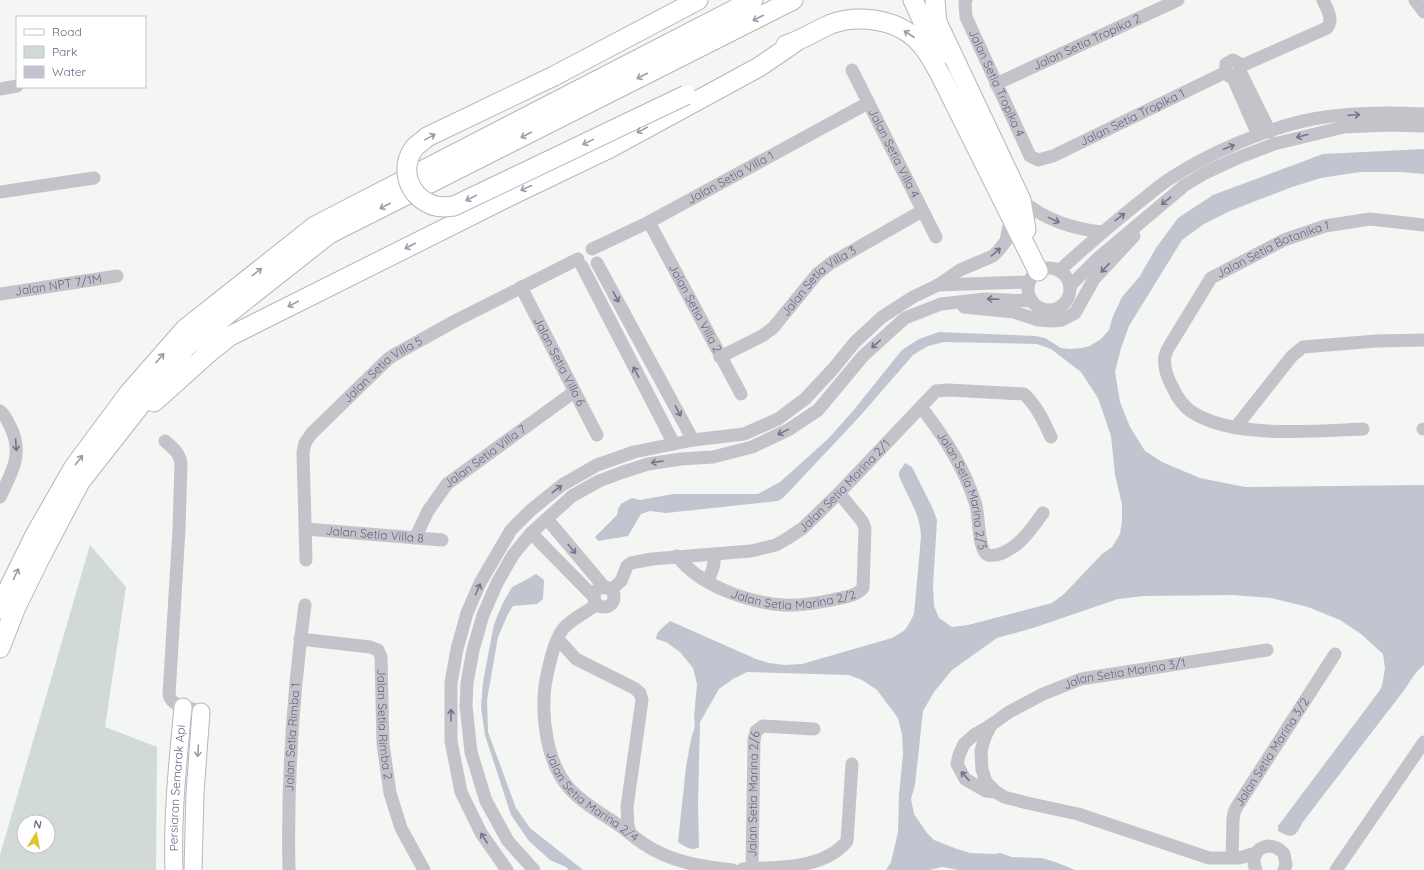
<svg xmlns="http://www.w3.org/2000/svg" width="1424" height="870" viewBox="0 0 1424 870" font-family="Quicksand,sans-serif">
<style>
.green{fill:#d1dad4;fill-rule:evenodd}
.water{fill:#c2c4cf}
.lines{fill:none;stroke-linecap:round;stroke-linejoin:round}
.major-casing{stroke:#b7b6be;stroke-width:19}
.highway-casing{stroke:#b6b6bc;stroke-width:21}
.minor{stroke:#c4c3ca;stroke-width:13}
.major{stroke:#fff;stroke-width:17}
.highway{stroke:#fff;stroke-width:19}
.highway-bridge-casing{stroke:#b6b6bc;stroke-width:21;stroke-linecap:butt}
.highway-bridge{stroke:#fff;stroke-width:19}
.oneway{stroke:#9c9bae}
.oneway2{stroke:#75738e}
.labels{text-anchor:middle;stroke-width:4;stroke-linejoin:round;paint-order:stroke}
.street-label{font-size:12px;fill:#676583;stroke:#fff}
</style>
<rect width="100%" height="100%" fill="#f3f6f2"/>
<path class="green" d="M90,545L126,587L105,727L157,747L156,870H0V855ZM24,822H48V846H24Z"/>
<path class="water" d="M1424,149V174L1400,172H1360L1321,178L1292,187L1258,200L1230,211L1204,224L1182,240L1129,326L1121,348L1115,372L1120,402L1130,427L1145,451L1162,462L1200,478L1245,487L1424,485V665C1416,671 1410,681 1405,689L1302,823C1296,837 1292,839 1278,831V826L1380,690L1382,686L1385,668L1383,654L1361,634L1340,620L1308,607L1271,598L1232,595L1144,596L1118,599L1033,628L997,638L952,670L934,692L923,711L915,785L911,799L914,814L927,833L934,840L957,849L970,853L995,854L1000,853L1012,857L1042,858L1058,863L1075,870H959L942,867L929,870H886L891,862L898,832L899,795L903,754L902,734L898,718L877,690L862,680L849,675L747,672L733,679L719,689L700,722L698,805L699,847C692,852 684,846 678,842L686,767L691,739L695,726L694,717L697,684L693,668L680,652L666,642L656,639C656,631 665,626 670,621L756,659L769,663L785,665L802,664L892,638L905,630L910,622L914,614L921,537C921,515 907,496 899,476V472L905,463L912,467L932,507L937,520L933,585L934,606L939,618L952,627L968,625L1052,603L1064,594L1102,554L1112,547L1120,534L1122,520V504L1115,475L1111,436L1098,398L1081,372L1051,349L1037,344L944,342L928,346L913,355L861,415L784,497L778,501L666,513L650,511L641,514L628,536L598,541L595,537L617,515L618,509L621,504L632,498L640,500L673,494H758L780,482L828,439L852,412L902,350L919,339L939,332L1035,336L1045,338L1061,348L1072,349L1082,348L1090,346L1101,339L1109,330L1113,316L1122,297L1140,276L1156,248L1178,218L1213,195L1323,154Z
M536,574L544,580L543,599L537,604L513,606L507,616L498,637L487,700L488,732L516,808L530,828L583,870H569L566,867L550,860L529,841L511,815L485,735L481,707L483,682L494,624L503,603L512,587L524,581Z"/>
<g class="lines">
<g class="major-casing">
<g id="major">
<path id="s22" d="M174,870C172,815 178,761 183,707"/>
<path d="M193,870L195,793L201,712"/>
</g>
</g>
<g class="highway-casing">
<path id="highway" d="M913,0L939,56
M935,0L937,22L1021,200L1026,230
M786,45C802,40 815,31 831,24C857,14 894,19 915,38C927,49 933,62 941,76L1038,271
M554,76L698,0
M154,402L212,350L230,336L518,192L610,148L759,67L797,41
M0,609L5,596L35,535L74,467L129,393L185,329L315,226L753,0
M0,648L16,607L41,556L80,482L186,347L329,234L793,0"/>
</g>
<g class="minor">
<path id="s1" d="M966,0L965,2L966,17L1030,156L1038,160L1053,156L1226,72"/>
<path d="M1415,0L1424,12"/>
<path d="M1241,66L1327,28C1334,19 1327,9 1323,0"/>
<path id="s2" d="M852,70L936,237"/>
<path d="M1240,71L1235,76H1229L1226,72V64L1233,60L1240,64V71L1270,132"/>
<path d="M1232,76L1258,135"/>
<path id="s3" d="M996,84L1178,0"/>
<path d="M0,89L17,86"/>
<path d="M0,192L94,178"/>
<path d="M1021,200C1044,219 1072,229 1102,232"/>
<path id="s4" d="M649,222L741,394"/>
<path id="s5" d="M592,249L649,222L868,103"/>
<path d="M597,263L693,440"/>
<path d="M582,266L674,444"/>
<circle cx="1049" cy="289" r="21"/>
<path d="M1059,271C1086,246 1113,223 1142,200C1151,193 1161,184 1171,178C1209,153 1267,128 1313,119C1349,112 1388,112 1424,114"/>
<path d="M938,285L1029,282"/>
<path d="M1070,286L1097,259L1185,185L1205,173L1235,159L1274,144L1344,127L1388,125L1424,126"/>
<path id="s6" d="M521,287L597,435"/>
<path id="s7" d="M0,294L117,276"/>
<path d="M964,307L1014,312L1038,320L1053,321L1062,320L1075,313L1094,279L1134,236"/>
<path id="s8" d="M720,357L762,336L773,328L817,274L831,263L922,211"/>
<path id="s9" d="M921,407C945,438 964,467 976,505C979,516 978,551 988,555C991,556 996,555 1000,554C1020,547 1031,529 1043,513"/>
<path d="M0,411C5,415 7,420 10,426C24,453 12,472 0,497"/>
<path d="M1235,428L1292,356L1303,347L1376,341L1424,340"/>
<path id="s10" d="M1363,429C1314,431 1233,439 1192,412C1183,406 1177,397 1173,388C1168,380 1163,366 1165,356C1166,352 1168,348 1170,345L1211,278L1284,240L1325,226L1370,219L1424,225"/>
<path d="M1423,429H1424"/>
<path d="M165,441C173,448 179,452 181,463L179,529L169,695C172,707 188,708 199,710L201,712"/>
<path d="M547,519L605,588"/>
<path id="s11" d="M306,529L442,540"/>
<path d="M531,533L594,597"/>
<path id="s12" d="M415,538L428,511L447,484L574,392"/>
<path id="s13" d="M677,556C700,586 747,602 783,605C799,606 817,603 832,600C843,597 855,597 863,588L865,528L862,521L839,493"/>
<path id="s14" d="M306,560L303,452L305,443L311,434L388,359L394,355L455,321L578,259"/>
<path d="M708,581L713,568L715,555"/>
<circle cx="604" cy="597" r="10"/>
<path id="s15" d="M611,590L621,581L627,566L631,563L652,559L751,551L776,545L788,538L803,528L839,493L936,391L948,390L1024,394C1037,406 1044,422 1051,437"/>
<path id="s16" d="M597,604C586,613 572,618 563,629C554,640 547,672 545,686C541,718 547,763 569,788C582,803 601,813 617,824C626,830 635,838 644,844C671,862 702,867 733,870"/>
<path id="s17" d="M300,639L370,647L378,650L381,657L383,744L390,793L401,828L424,870"/>
<path d="M558,639L576,659L634,688L640,693L642,700L627,807L628,825L630,833"/>
<path d="M991,725L985,737L981,751L982,769L986,782L996,792L1004,797L1027,803L1078,814L1209,858H1239L1256,853"/>
<path id="s18" d="M996,792L986,791L965,779L957,764L959,755L964,744L974,735L991,725L1009,712L1043,694L1081,679L1267,650"/>
<path id="s19" d="M1232,858L1233,819L1234,813L1236,808L1335,654"/>
<path d="M743,869C778,867 823,870 847,841L852,764"/>
<path id="s20" d="M752,869L754,740L756,731L763,726L814,729"/>
<path id="s21" d="M289,870C287,781 293,693 305,605"/>
<path d="M507,870L481,833L461,792L451,741V683L457,649L467,613L480,583L511,530L531,510L562,485L597,465L634,452L693,440L744,434L778,419L805,399L833,369L855,342L882,317L913,297L938,285L960,270L993,256L998,251L1006,241L1011,216"/>
<path d="M534,870L508,841L486,801L471,752L466,706L467,683L473,650L483,615L497,583L513,555L531,533L572,496L599,481L623,472L648,464L681,459L713,457L752,447L788,430L818,410L863,356L905,318L941,304L985,299L1032,301"/>
<path d="M1256,870C1247,850 1270,837 1284,854L1286,865L1284,870"/>
<path d="M1336,870L1424,742"/>
</g>
<use href="#major" class="major"/>
<use href="#highway" class="highway"/>
<g class="highway-bridge-casing">
<path id="highway-bridge" d="M554,76L427,137C423,141 418,144 415,147C399,167 408,195 430,204C438,208 446,207 454,206L686,95"/>
</g>
<use href="#highway-bridge" class="highway-bridge"/>
</g>
<defs><path id="oneway-shaft" d="M-6 0H5M1.5-3L5.5 0L1.5 3" fill="none" stroke-width="1.6" stroke-linecap="round" stroke-linejoin="round"/></defs>
<g class="oneway">
<use href="#oneway-shaft" transform="translate(758 18) rotate(153)"/>
<use href="#oneway-shaft" transform="translate(909 34) rotate(-147)"/>
<use href="#oneway-shaft" transform="translate(642 76) rotate(153)"/>
<use href="#oneway-shaft" transform="translate(642 130) rotate(152)"/>
<use href="#oneway-shaft" transform="translate(526 135) rotate(153)"/>
<use href="#oneway-shaft" transform="translate(430 137) rotate(-29)"/>
<use href="#oneway-shaft" transform="translate(588 142) rotate(154)"/>
<use href="#oneway-shaft" transform="translate(526 188) rotate(155)"/>
<use href="#oneway-shaft" transform="translate(471 198) rotate(154)"/>
<use href="#oneway-shaft" transform="translate(385 206) rotate(153)"/>
<use href="#oneway-shaft" transform="translate(410 246) rotate(153)"/>
<use href="#oneway-shaft" transform="translate(257 272) rotate(-38)"/>
<use href="#oneway-shaft" transform="translate(293 304) rotate(153)"/>
<use href="#oneway-shaft" transform="translate(160 358) rotate(-49)"/>
<use href="#oneway-shaft" transform="translate(79 460) rotate(-53)"/>
<use href="#oneway-shaft" transform="translate(16 574) rotate(-64)"/>
<use href="#oneway-shaft" transform="translate(198 751) rotate(94)"/>
</g>
<g class="oneway2">
<use href="#oneway-shaft" transform="translate(1354 115) rotate(-3)"/>
<use href="#oneway-shaft" transform="translate(1302 136) rotate(165)"/>
<use href="#oneway-shaft" transform="translate(1229 147) rotate(-22)"/>
<use href="#oneway-shaft" transform="translate(1166 201) rotate(140)"/>
<use href="#oneway-shaft" transform="translate(1120 217) rotate(-38)"/>
<use href="#oneway-shaft" transform="translate(1054 220) rotate(26)"/>
<use href="#oneway-shaft" transform="translate(996 252) rotate(-41)"/>
<use href="#oneway-shaft" transform="translate(1105 268) rotate(133)"/>
<use href="#oneway-shaft" transform="translate(616 297) rotate(62)"/>
<use href="#oneway-shaft" transform="translate(993 299) rotate(-178)"/>
<use href="#oneway-shaft" transform="translate(876 344) rotate(138)"/>
<use href="#oneway-shaft" transform="translate(636 372) rotate(-118)"/>
<use href="#oneway-shaft" transform="translate(678 411) rotate(62)"/>
<use href="#oneway-shaft" transform="translate(783 432) rotate(154)"/>
<use href="#oneway-shaft" transform="translate(16 445) rotate(86)"/>
<use href="#oneway-shaft" transform="translate(657 462) rotate(171)"/>
<use href="#oneway-shaft" transform="translate(557 489) rotate(-37)"/>
<use href="#oneway-shaft" transform="translate(572 549) rotate(50)"/>
<use href="#oneway-shaft" transform="translate(478 589) rotate(-66)"/>
<use href="#oneway-shaft" transform="translate(451 715) rotate(-90)"/>
<use href="#oneway-shaft" transform="translate(965 776) rotate(-133)"/>
<use href="#oneway-shaft" transform="translate(484 838) rotate(-123)"/>
</g>
<g class="labels">
<g class="street-label">
<text dy="4" stroke="none"><textPath href="#s3" startOffset="100">Jalan Setia Tropika 2</textPath></text>
<text dy="4" stroke="none"><textPath href="#s1" startOffset="90">Jalan Setia Tropika 4</textPath></text>
<text dy="4" stroke="none"><textPath href="#s1" startOffset="283">Jalan Setia Tropika 1</textPath></text>
<text dy="4" stroke="none"><textPath href="#s2" startOffset="93">Jalan Setia Villa 4</textPath></text>
<text dy="4" stroke="none"><textPath href="#s5" startOffset="156">Jalan Setia Villa 1</textPath></text>
<text dy="4" stroke="none"><textPath href="#s10" startOffset="398">Jalan Setia Botanika 1</textPath></text>
<text dy="4" stroke="none"><textPath href="#s8" startOffset="127">Jalan Setia Villa 3</textPath></text>
<text dy="4" stroke="none"><textPath href="#s7" startOffset="59">Jalan NPT 7/1M</textPath></text>
<text dy="4" stroke="none"><textPath href="#s4" startOffset="98">Jalan Setia Villa 2</textPath></text>
<text dy="4" stroke="none"><textPath href="#s6" startOffset="84">Jalan Setia Villa 6</textPath></text>
<text dy="4" stroke="none"><textPath href="#s14" startOffset="225">Jalan Setia Villa 5</textPath></text>
<text dy="4" stroke="none"><textPath href="#s12" startOffset="110">Jalan Setia Villa 7</textPath></text>
<text dy="4" stroke="none"><textPath href="#s15" startOffset="272">Jalan Setia Marina 2/1</textPath></text>
<text dy="4" stroke="none"><textPath href="#s9" startOffset="95">Jalan Setia Marina 2/3</textPath></text>
<text dy="4" stroke="none"><textPath href="#s11" startOffset="69">Jalan Setia Villa 8</textPath></text>
<text dy="4" stroke="none"><textPath href="#s13" startOffset="130">Jalan Setia Marina 2/2</textPath></text>
<text dy="4" stroke="none"><textPath href="#s18" startOffset="251">Jalan Setia Marina 3/1</textPath></text>
<text dy="4" stroke="none"><textPath href="#s17" startOffset="154">Jalan Setia Rimba 2</textPath></text>
<text dy="4" stroke="none"><textPath href="#s21" startOffset="133">Jalan Setia Rimba 1</textPath></text>
<text dy="4" stroke="none"><textPath href="#s19" startOffset="117">Jalan Setia Marina 3/2</textPath></text>
<text dy="4" stroke="none"><textPath href="#s22" startOffset="82">Persiaran Semarak Api</textPath></text>
<text dy="4" stroke="none"><textPath href="#s16" startOffset="232">Jalan Setia Marina 2/4</textPath></text>
<text dy="4" stroke="none"><textPath href="#s20" startOffset="75">Jalan Setia Marina 2/6</textPath></text>
</g>
</g>
<rect x="16" y="16" width="130" height="72" fill="#ffffff" stroke="#c2c1cd"/>
<rect x="24" y="29" width="20" height="6" fill="#ffffff" stroke="#c2c1cd"/>
<text x="52" y="36" font-size="12" fill="#676583">Road</text>
<rect x="24" y="46" width="20" height="12" fill="#d1dad4" stroke="#c2c1cd"/>
<text x="52" y="56" font-size="12" fill="#676583">Park</text>
<rect x="24" y="66" width="20" height="12" fill="#c2c4cf" stroke="#c2c1cd"/>
<text x="52" y="76" font-size="12" fill="#676583">Water</text>
<g transform="translate(36 834) rotate(10)"><circle r="19" fill="#ffffff" stroke="#c2c1cd"/>
<path d="M0-3L7 15L0 10L-7 15Z" fill="#dfc429"/>
<text y="-6" font-size="11" font-weight="bold" text-anchor="middle" fill="#676583">N</text>
</g>
</svg>
